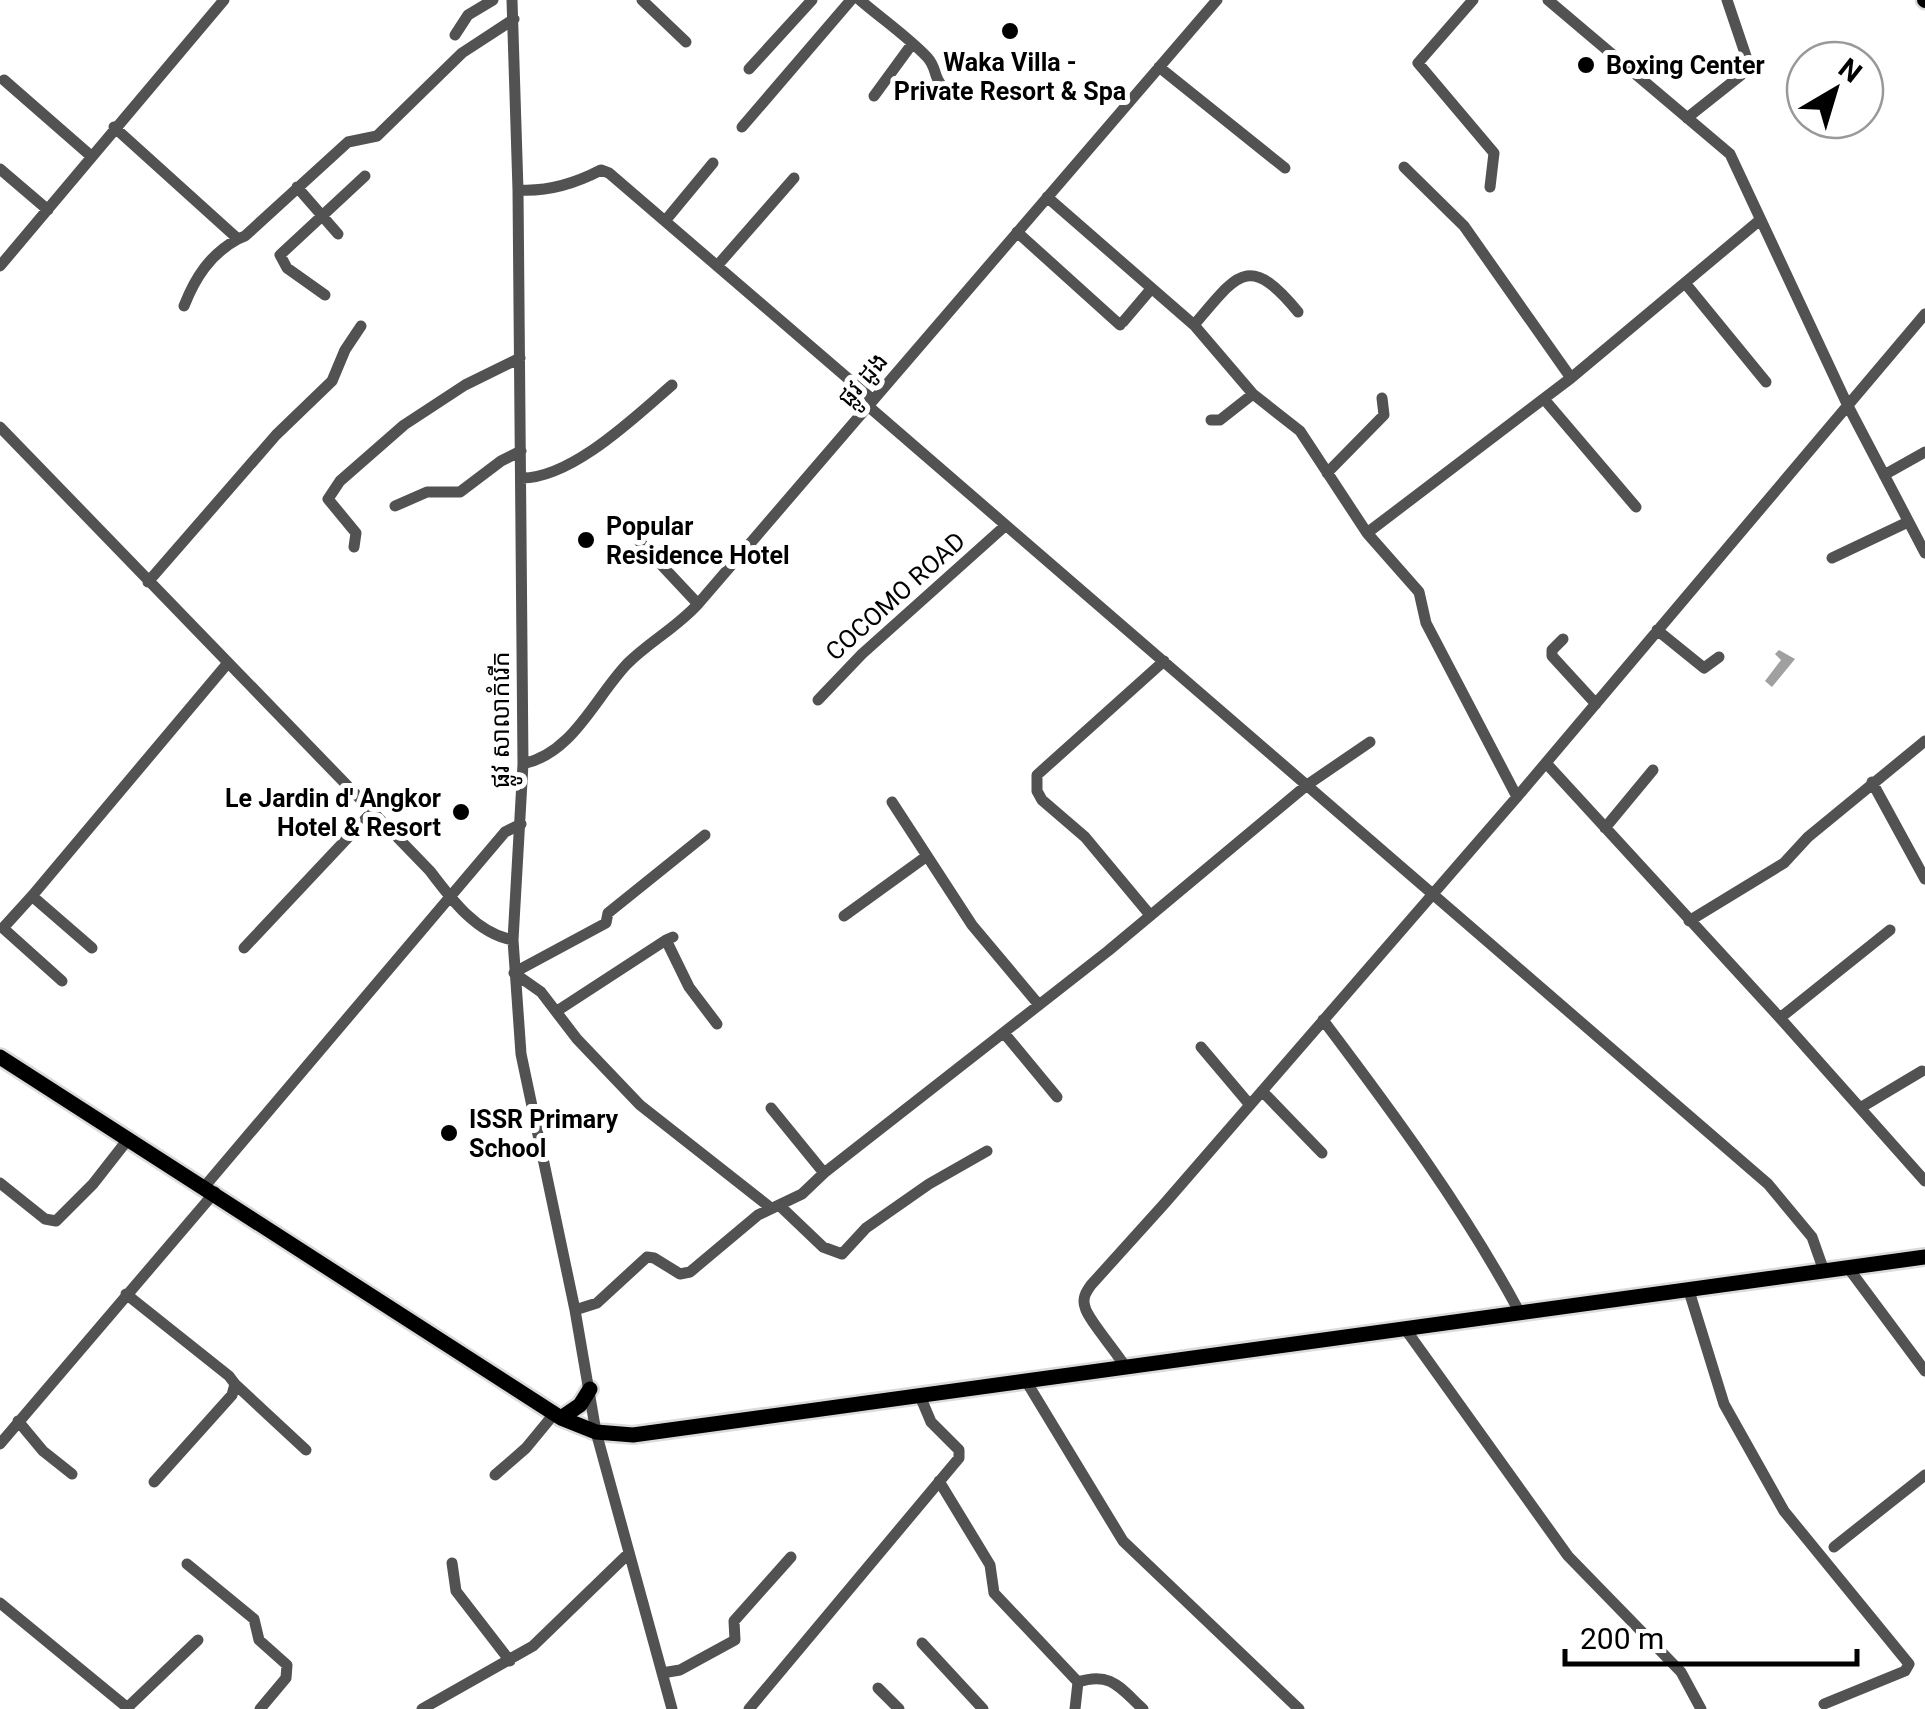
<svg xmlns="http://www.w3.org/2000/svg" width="1925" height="1709" viewBox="0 0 1925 1709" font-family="Roboto,'Noto Sans Khmer',sans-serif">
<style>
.water{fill:#a0a0a0}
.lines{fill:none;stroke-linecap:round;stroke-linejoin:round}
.major-casing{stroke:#dbdbdb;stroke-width:19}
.highway-casing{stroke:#dbdbdb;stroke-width:20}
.minor{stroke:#525252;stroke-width:11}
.major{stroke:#000;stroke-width:14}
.highway{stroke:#000;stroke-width:15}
.poi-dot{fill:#000;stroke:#fff;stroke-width:4}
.labels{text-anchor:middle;stroke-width:10;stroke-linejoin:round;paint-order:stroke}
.poi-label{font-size:25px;font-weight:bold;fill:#000;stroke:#fff;text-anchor:start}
.street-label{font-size:25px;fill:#000;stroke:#fff}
</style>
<rect width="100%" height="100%" fill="#fff"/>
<path class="water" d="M1779,650L1795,659L1772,687L1765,681L1781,660L1775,654Z"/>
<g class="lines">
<g class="major-casing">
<path id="major" d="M1924,0L1925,1"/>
</g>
<g class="highway-casing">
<path id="highway" d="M0,1057L561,1418L596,1432L633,1435L1925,1257
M561,1418L580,1405L590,1389"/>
</g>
<path class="minor" d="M512,0L518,190L523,764L513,940L521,1054L575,1310L596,1432L672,1709
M642,0L686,42
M860,0C882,19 907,36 927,57C941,72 928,83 960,97L973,92
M1473,0L1418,63L1494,153L1490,187
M1548,0L1730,154L1847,404L1925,553
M455,35L468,15L493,0
M1159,67L1285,168
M749,69L812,0
M4,80L91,156
M874,96L912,44
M1687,118L1750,68L1727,0
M114,127L238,239L245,236L348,142L377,136L462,53L514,19
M742,127L851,0
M1404,167L1464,226L1571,378
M0,169L48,210
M297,187L338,234
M518,190C548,192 574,184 601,170L609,173L873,400
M1047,197L1194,325L1253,394L1300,431L1367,533L1419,592L1426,623L1517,797
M665,221L713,163
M1017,232L1120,325
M0,266L224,0
M717,266L794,178
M1685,283L1766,382
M325,295L287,268L280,255L365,176
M184,306C195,278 210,254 238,239
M1123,322L1151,289
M1194,325C1237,275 1248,251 1298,312
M1544,399L1636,507
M868,406L1768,1184L1812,1237L1824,1271
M1211,420H1220L1253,394
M0,427L430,871C451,899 477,934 513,940
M1327,473L1384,415L1382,398
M1884,475L1925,452
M521,478C571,479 635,417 672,385
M395,506L427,492H460L501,461L521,451
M1367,533L1571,378L1760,220
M639,541L698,604
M354,547L356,533L328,499L340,481L404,425L465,385L520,358
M1832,558L1908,522
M148,582L276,435L332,381L345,350L361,326
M1657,630L1704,668L1719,657
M1563,639L1552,650V656L1596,704
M818,700L862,654L1005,526
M1546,763L1780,1018L1925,1181
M523,764C573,753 594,699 627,664C649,642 676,628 698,604L1217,0
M1872,782L1925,879
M892,802L972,925L1039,1005
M1605,828L1653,770
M32,896L3,928L62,981
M1150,915L1085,837L1042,800L1037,791V775L1164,661
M844,916L927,856
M1689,921L1784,863L1808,837L1925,741
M673,937L666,940L689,987L717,1024
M92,948L32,896L227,664
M244,948L372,812
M515,972L606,923L608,913L705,835
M514,973L541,992L577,1039L640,1105L771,1208
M557,1011L666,940
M1780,1018L1890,930
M1323,1020C1394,1114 1464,1209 1520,1313
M1004,1033L1057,1097
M1201,1047L1250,1105
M1262,1091L1322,1153
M771,1108L824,1173
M1860,1108L1922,1071
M0,1183L45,1219L56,1221L93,1184L129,1138
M205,1186L505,832L521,824
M780,1206L823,1247L842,1254L866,1228L929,1184L987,1151
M1849,1269L1925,1371
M1689,1291L1724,1404L1784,1511L1909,1664L1905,1671L1824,1704
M126,1294L229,1376L235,1384L232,1395L154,1482
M575,1310L597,1303L647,1257L654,1258L680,1274L690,1272L758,1215L802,1194L824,1173L1108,951L1307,785L1370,742
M1406,1330L1568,1556L1681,1672L1701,1709
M1126,1368C1117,1352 1088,1320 1085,1307C1082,1298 1086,1292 1091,1285L1165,1203L1517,797L1925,314
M1026,1381L1123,1541L1299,1709
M235,1384L306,1450
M18,1421L43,1451L72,1474
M0,1444L215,1192
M495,1475L526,1448L554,1414
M939,1481L990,1565L994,1593L1078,1682
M1834,1547L1925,1475
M452,1563L456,1591L510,1661
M187,1564L254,1619L259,1640L287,1665L286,1678L260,1709
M0,1603L129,1709
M922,1643L983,1709
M662,1673L680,1670L735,1640L734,1621L791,1557
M878,1688L899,1709
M127,1708L198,1640
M422,1709L533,1646L628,1554
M749,1709L959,1458V1450L931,1422L920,1396
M1075,1709L1078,1682C1111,1671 1120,1688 1143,1709"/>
<use href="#major" class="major"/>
<use href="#highway" class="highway"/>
</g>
<g class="poi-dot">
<circle cx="1010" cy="31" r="10"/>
<circle cx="1586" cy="65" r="10"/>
<circle cx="586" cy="540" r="10"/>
<circle cx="461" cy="812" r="10"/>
<circle cx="449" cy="1133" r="10"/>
</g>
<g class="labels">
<g class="poi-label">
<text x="1010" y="71" text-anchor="middle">Waka Villa -<tspan x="1010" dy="29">Private Resort &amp; Spa</tspan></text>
<text x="1606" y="74">Boxing Center</text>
<text x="606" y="535">Popular<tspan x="606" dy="29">Residence Hotel</tspan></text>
<text x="441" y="807" text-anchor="end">Le Jardin d' Angkor<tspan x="441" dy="29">Hotel &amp; Resort</tspan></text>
<text x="469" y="1128">ISSR Primary<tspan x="469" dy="29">School</tspan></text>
</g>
<g class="street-label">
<text transform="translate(862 379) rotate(-49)" y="9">ផ្លូវ ដូង</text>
<text transform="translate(895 596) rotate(-42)" y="9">COCOMO ROAD</text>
<text transform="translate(500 720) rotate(-90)" y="9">ផ្លូវ សាលាកំរើក</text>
</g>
</g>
<g transform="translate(1835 90) rotate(38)"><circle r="48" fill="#ffffff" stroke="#999999" stroke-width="2.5"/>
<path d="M0-8L18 38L0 25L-18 38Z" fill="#000000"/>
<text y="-15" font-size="28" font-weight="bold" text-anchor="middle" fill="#000000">N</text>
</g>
<path d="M1565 1649v15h292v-15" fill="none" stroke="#000000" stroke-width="5"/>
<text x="1580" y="1649" font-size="30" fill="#000000" stroke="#ffffff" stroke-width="8" paint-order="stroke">200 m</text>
</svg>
